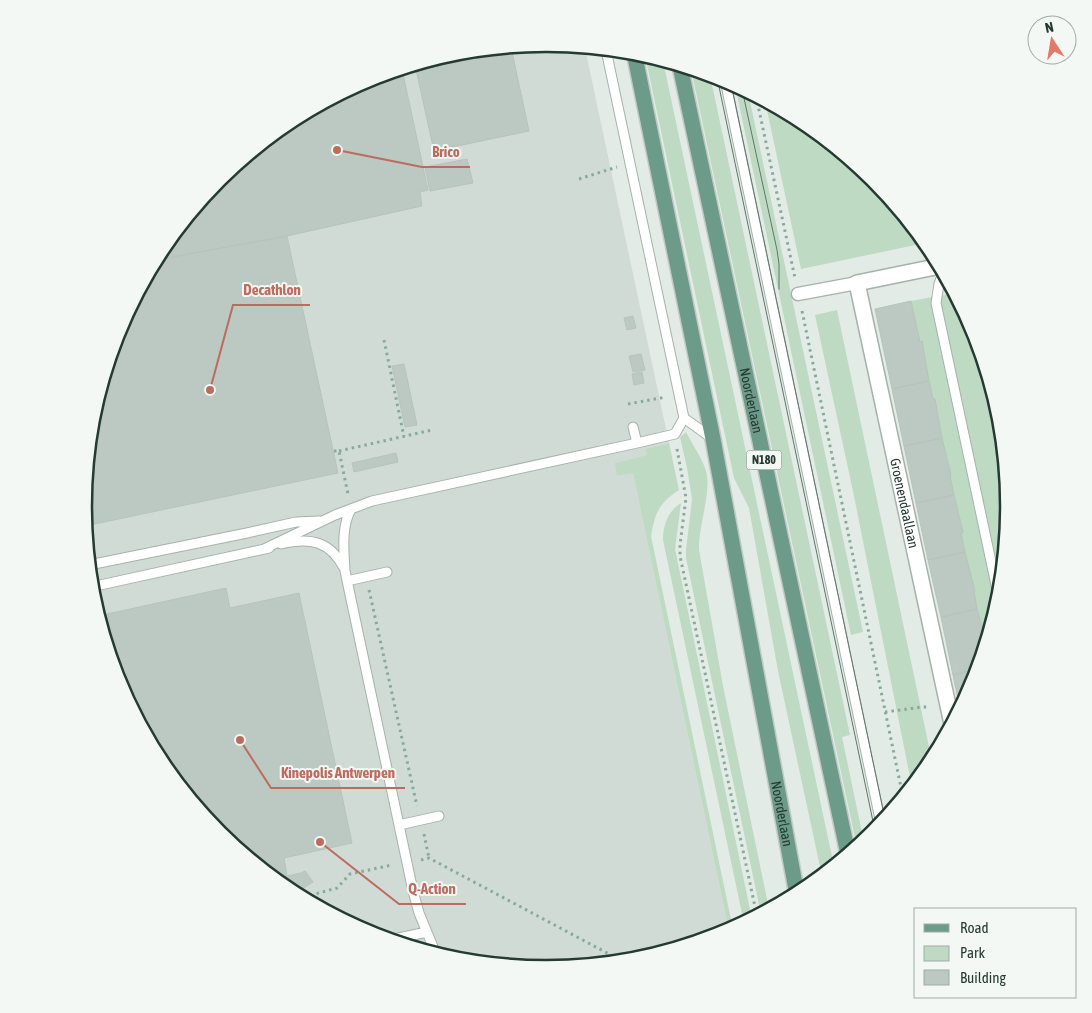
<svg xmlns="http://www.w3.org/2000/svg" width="1092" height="1013" viewBox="0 0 1092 1013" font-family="'Asap Condensed',sans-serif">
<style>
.built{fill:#d1dbd5}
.green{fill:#bedac2}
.building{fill:#bcc8c2;stroke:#b6c4bc}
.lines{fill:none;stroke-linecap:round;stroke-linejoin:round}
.service-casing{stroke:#a6b2ac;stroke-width:11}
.pedestrian-casing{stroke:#a6b2ac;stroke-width:15}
.minor-casing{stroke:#a6b2ac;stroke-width:18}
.primary-casing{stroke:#c2c8c6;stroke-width:18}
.path{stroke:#87ab9b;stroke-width:3;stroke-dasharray:2.5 4;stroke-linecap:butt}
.service{stroke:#fff;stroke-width:9}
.pedestrian{stroke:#fff;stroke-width:12}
.minor{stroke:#fff;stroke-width:15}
.primary{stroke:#6c9c89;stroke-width:15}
.tram{stroke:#5f766d;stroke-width:1}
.labels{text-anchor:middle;stroke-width:4;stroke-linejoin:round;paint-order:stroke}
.shield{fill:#f3f8f5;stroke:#63736c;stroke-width:1}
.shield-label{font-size:12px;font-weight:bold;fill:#253a32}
.street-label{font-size:14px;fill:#253a32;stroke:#f3f8f5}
.rim{fill:none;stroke:#253a32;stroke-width:2.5}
.leader{fill:none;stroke:#bc6c5f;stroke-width:2}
.callout-dot{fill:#bc6c5f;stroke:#f3f8f5;stroke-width:2}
.callout-label{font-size:15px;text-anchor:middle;font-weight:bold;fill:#bc6c5f;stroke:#f3f8f5;stroke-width:4;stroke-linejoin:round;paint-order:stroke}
</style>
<rect width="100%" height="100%" fill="#e3ebe6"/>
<path class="built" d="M546,44L585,48L669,443L647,449L648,455L616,463L618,476L633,472L729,931L723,934L636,960L546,969L455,960L369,934L289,891L219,834L161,763L118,683L92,596L83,506L92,416L119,329L161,249L219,179L289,122L369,79L456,53Z"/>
<path class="green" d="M645,55L663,61L834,866L822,876L778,671L749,508L734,478Z
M691,69L710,75L850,735L842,737L864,842L857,847Z
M735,85L748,92L863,632L851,635Z
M765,101L803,122L873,179L925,243L801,269Z
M954,293L974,330L1000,417L1009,507L1000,597L984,648L911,301Z
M837,310L932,761L912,787L854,496L815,315Z
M686,432C692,444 702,458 706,471C712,491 698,527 699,550L723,686L769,909L761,914L686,558V550L692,499L687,468L680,437Z
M669,443L679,490C659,503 655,513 651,536L733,929L729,931L633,473L617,476L615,463L647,455L646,449Z
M681,503L675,549L752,919L744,923L663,540C663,525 668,511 681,503Z"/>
<path class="building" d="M511,47L529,131L434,151L415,65L456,53Z
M402,69L428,190L420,192L422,206L287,236L156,260L161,249L219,179L289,122L369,79Z
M467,159L473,183L430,191L425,167Z
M287,236L338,473L85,526L83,506L92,416L119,329L156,260Z
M911,301L920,342L922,341L929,381L892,389L875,309Z
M633,316L636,328L627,330L624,318Z
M641,354L645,370L633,372L629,356Z
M404,364L417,425L405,427L392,366Z
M642,372L644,383L634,385L632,374Z
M929,381L933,399H935L942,438L904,446L892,389Z
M942,438L951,475L950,476L954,495L916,503L904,446Z
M396,453L398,462L354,472L352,463Z
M954,495L963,532L961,533L965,552L928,560L916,503Z
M965,552L975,591H974L977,609L941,617L928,560Z
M226,588L230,608L299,593L352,843L284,858L287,876L301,873L305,871L313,882L294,894L219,834L161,763L118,683L98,616Z
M977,609L986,642L978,669L953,675L941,617Z
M978,669L973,684L960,709L953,675Z"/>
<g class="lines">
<g class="service-casing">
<path id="service" d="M606,50L684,418L713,439
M725,80L881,824
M943,273L939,284L936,303L999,599
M637,443L675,434L684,418
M351,509C341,527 344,551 345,571L413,891L419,913L436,954
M281,544C310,537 330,541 344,568
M264,549L335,515L372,501L637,443L633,427
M89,565L247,533L296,522L319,521
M347,581L387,572
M91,587L269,548
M399,825L439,816
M389,940L427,932"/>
</g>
<g class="pedestrian-casing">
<path id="pedestrian" d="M798,294L857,283"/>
</g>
<g class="minor-casing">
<g id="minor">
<path id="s1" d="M940,266L857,283L952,724"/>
</g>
</g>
<g class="primary-casing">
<g id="primary">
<path id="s2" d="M634,52L713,439L797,895"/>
<path id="s3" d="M680,66L848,854"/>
</g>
</g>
<path class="path" d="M756,96L795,278
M579,179L617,167
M802,311L903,797
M384,340L404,437
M628,404L666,397
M677,449L686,498L680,545V556L757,916
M334,451H339L348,494
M339,451L432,430
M369,590L417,806
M885,712L922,707H929
M424,834L429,858
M421,860L429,858L624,962
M306,901L315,894L337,888L350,874L392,865"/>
<use href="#service" class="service"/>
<use href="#pedestrian" class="pedestrian"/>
<use href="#minor" class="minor"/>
<use href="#primary" class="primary"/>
<path class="tram" d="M717,77L875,831
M731,83L885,819
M742,89L777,250L779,264V289"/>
</g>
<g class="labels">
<rect class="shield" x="746.5" y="450.5" width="35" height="19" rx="4"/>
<g class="shield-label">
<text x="764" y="464">N180</text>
</g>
<g class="street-label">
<text dy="5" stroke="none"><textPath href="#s3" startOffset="342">Noorderlaan</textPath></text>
<text dy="5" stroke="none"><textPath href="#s1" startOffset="310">Groenendaallaan</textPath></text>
<text dy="5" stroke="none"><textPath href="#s2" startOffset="776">Noorderlaan</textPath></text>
</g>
</g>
<path d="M0 0H1092V1013H0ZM92 506a454 454 0 1 1 908 0a454 454 0 1 1-908 0Z" fill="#f3f8f5" fill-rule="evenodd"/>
<path class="rim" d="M92 506a454 454 0 1 1 908 0a454 454 0 1 1-908 0Z"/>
<path class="leader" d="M337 150L422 167H470M210 390L233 305H310M240 740L271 788H405M320 842L399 904H466"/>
<g class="callout-dot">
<circle cx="337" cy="150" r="5"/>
<circle cx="210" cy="390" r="5"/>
<circle cx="240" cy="740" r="5"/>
<circle cx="320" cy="842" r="5"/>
</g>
<g class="callout-label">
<text x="446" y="157">Brico</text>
<text x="272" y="295">Decathlon</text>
<text x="338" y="778">Kinepolis Antwerpen</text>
<text x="432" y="894">Q-Action</text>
</g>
<rect x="914" y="908" width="162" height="90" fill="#f3f8f5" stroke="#a1aca7"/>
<rect x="924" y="924" width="25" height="8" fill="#6c9c89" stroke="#a1aca7"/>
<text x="960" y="933" font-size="15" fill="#253a32">Road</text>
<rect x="924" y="946" width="25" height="15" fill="#bedac2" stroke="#a1aca7"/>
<text x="960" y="958" font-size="15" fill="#253a32">Park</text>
<rect x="924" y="970" width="25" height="15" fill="#bcc8c2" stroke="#a1aca7"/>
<text x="960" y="983" font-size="15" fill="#253a32">Building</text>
<g transform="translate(1052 40) rotate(348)"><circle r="24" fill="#f3f8f5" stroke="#a1aca7"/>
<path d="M0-4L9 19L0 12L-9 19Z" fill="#e2786a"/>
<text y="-8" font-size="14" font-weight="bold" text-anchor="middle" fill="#253a32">N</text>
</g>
</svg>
